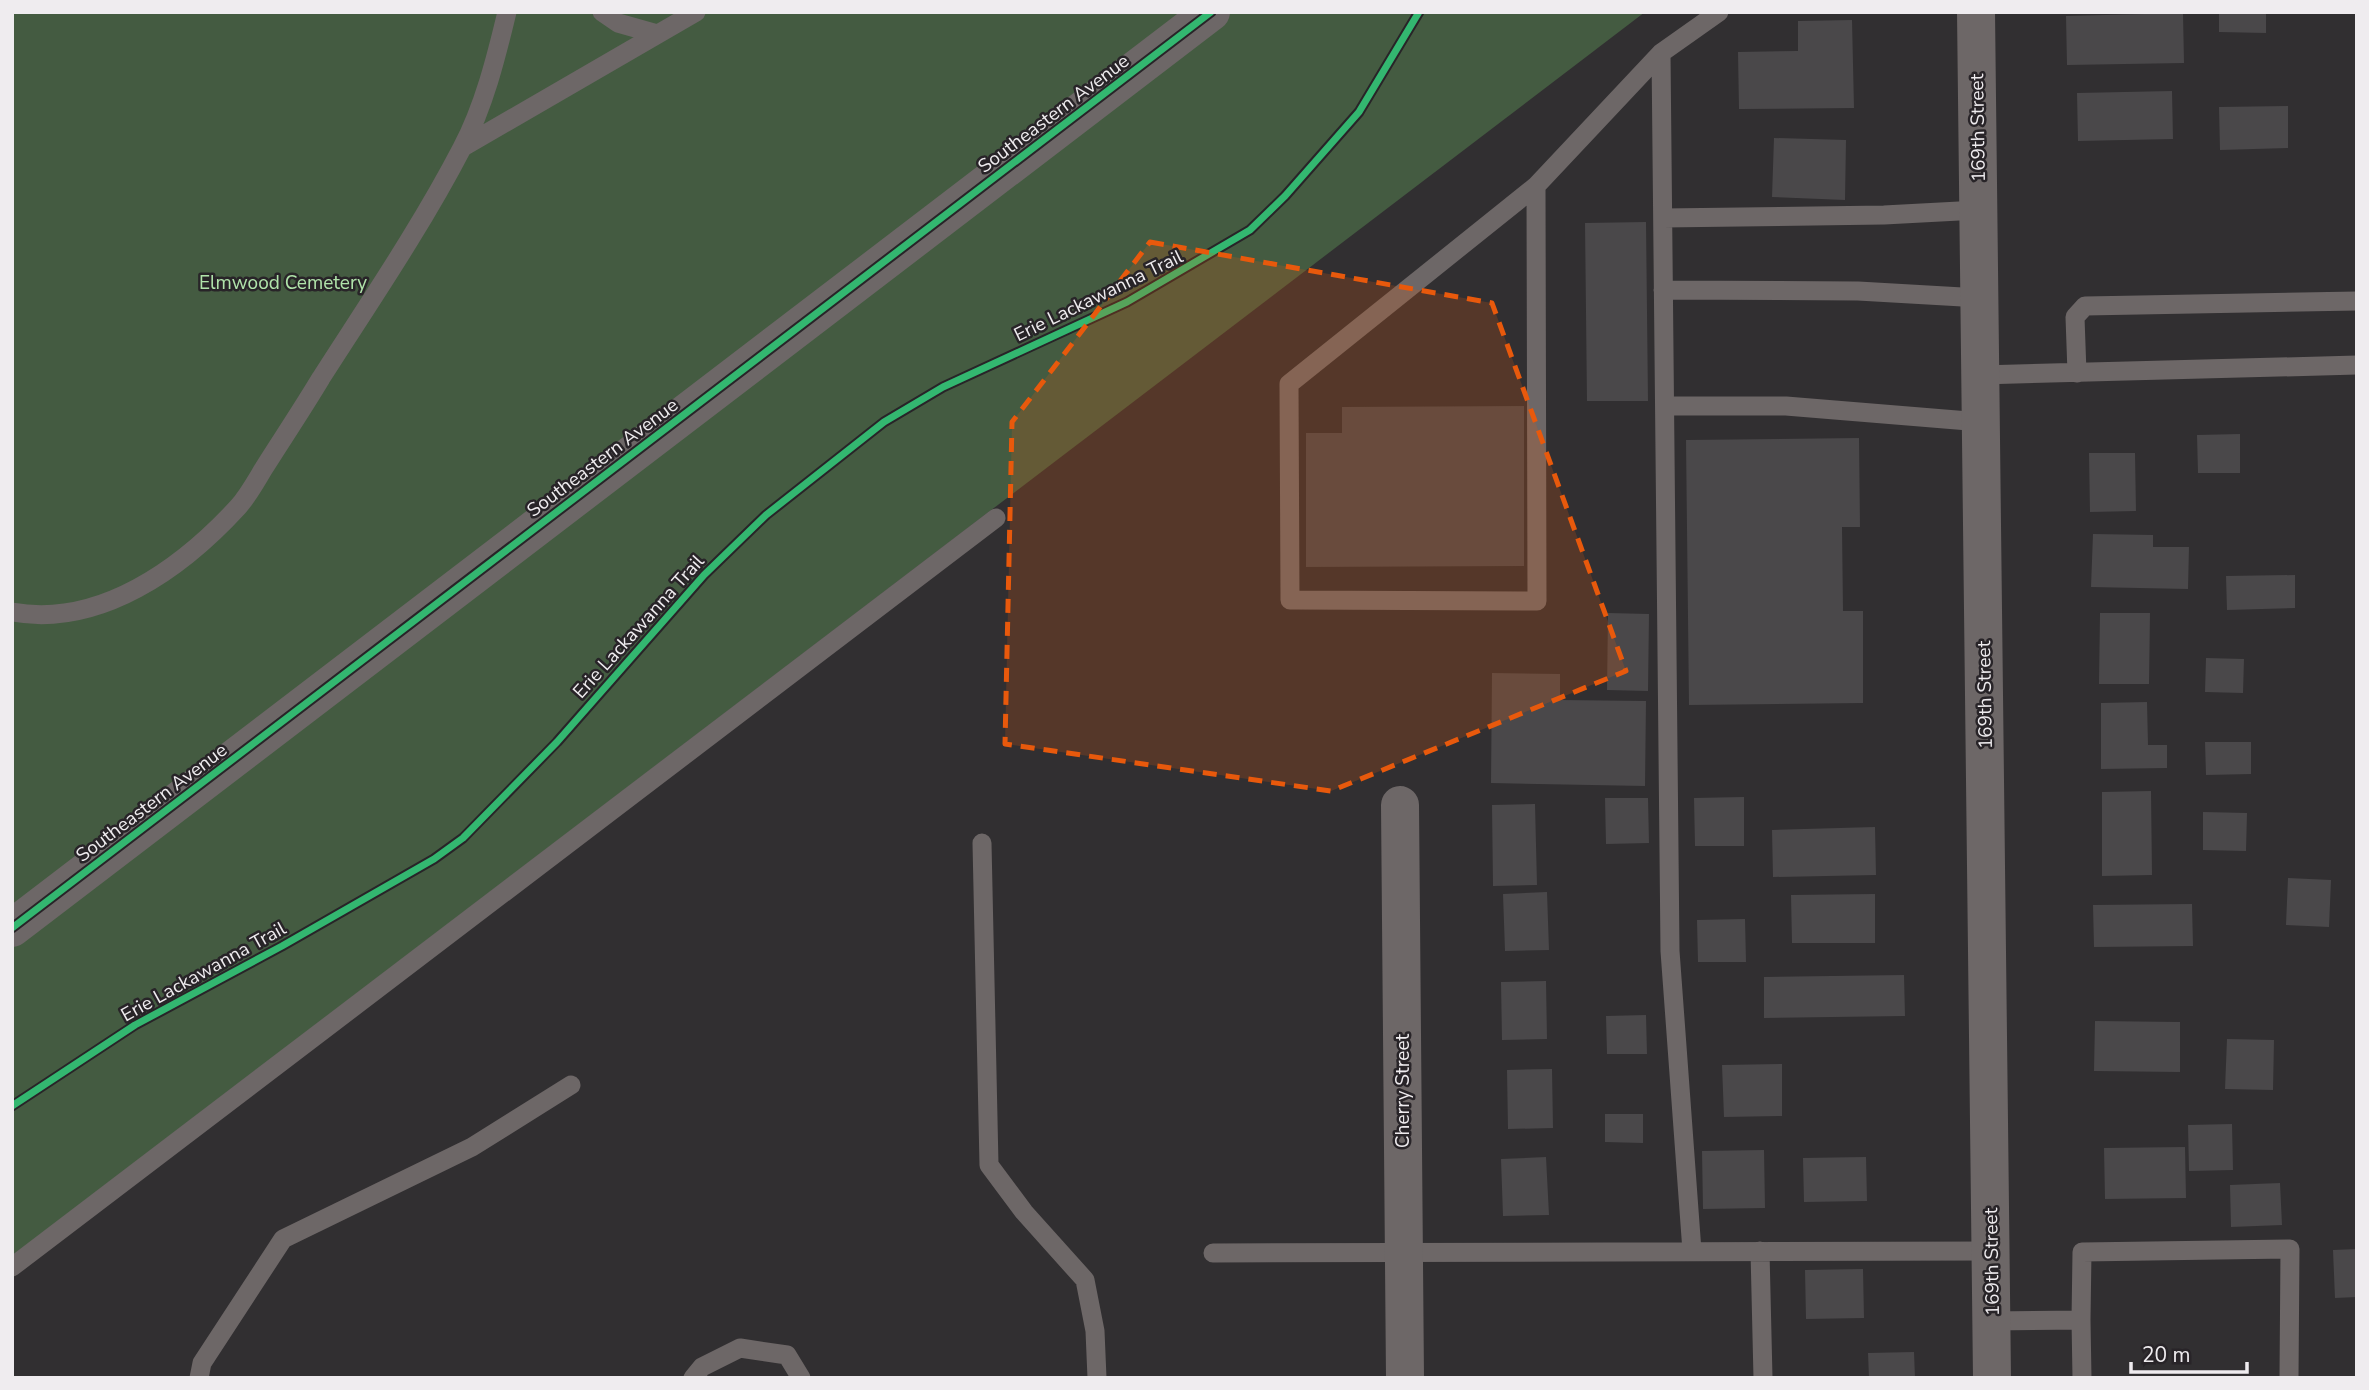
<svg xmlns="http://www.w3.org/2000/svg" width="2369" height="1390" viewBox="0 0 2369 1390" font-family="'Nunito Sans',sans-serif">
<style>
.green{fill:#445b41}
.building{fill:#4a484a}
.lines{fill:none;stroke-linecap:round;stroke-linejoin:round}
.service{stroke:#6d6767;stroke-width:19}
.minor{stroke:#6d6767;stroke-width:38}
.tertiary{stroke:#6d6767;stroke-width:38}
.cycleway-casing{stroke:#282428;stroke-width:11}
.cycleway{stroke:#33b770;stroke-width:7}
.marked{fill:#e8590c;fill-opacity:0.2;stroke:#e8590c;stroke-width:5;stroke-dasharray:14 9;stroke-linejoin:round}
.labels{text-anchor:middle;stroke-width:5;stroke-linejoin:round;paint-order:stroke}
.street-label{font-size:19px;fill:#efecef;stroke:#282428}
.park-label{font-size:19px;fill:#b0e3aa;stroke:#282428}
</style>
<rect width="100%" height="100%" fill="#312f31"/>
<path class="green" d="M12,12H1645L12,1256Z"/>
<path class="building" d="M2219,12H2266V33L2219,32Z
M2183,13L2184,63L2067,65L2066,16Z
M1852,20L1854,108L1739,109L1738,52L1798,51V21Z
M2172,91L2173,139L2078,141L2077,93Z
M2288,106V148L2220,150L2219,107Z
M1774,138L1846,140L1845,200L1772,197Z
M1646,222L1648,401H1587L1585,223Z
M1524,406V566L1306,567V433H1342V407Z
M2240,434V473H2198L2197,435Z
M1859,438L1860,527H1842L1843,611H1863V703L1689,705L1686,440Z
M2089,453H2135L2136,511L2090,512Z
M2093,534L2153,535V547H2189L2188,589L2091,587Z
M2295,575V608L2227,610L2226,576Z
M1608,613L1649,614L1648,691L1607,690Z
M2100,613H2150L2149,684H2099Z
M2206,658L2244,659L2243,693L2205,692Z
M1492,673L1560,674V700L1646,701L1645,786L1491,783Z
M2147,702L2148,745H2167V768L2101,769V703Z
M2205,742H2251V774L2206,775Z
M2151,791L2152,875L2102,876V792Z
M1744,797V846H1695L1694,798Z
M1605,798H1648L1649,843L1606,844Z
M1535,804L1537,885L1493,886L1492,805Z
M2203,812L2247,813L2246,851L2203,850Z
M1875,827L1876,875L1773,877L1772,830Z
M2288,878L2331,880L2329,927L2286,925Z
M1547,892L1549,950L1505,951L1503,894Z
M1875,894V943H1792L1791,895Z
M2192,904L2193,946L2094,947L2093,905Z
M1745,919L1746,962H1698L1697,920Z
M1904,975L1905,1016L1764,1018V977Z
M1546,981L1547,1039L1502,1040L1501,982Z
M1646,1015L1647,1054H1607L1606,1016Z
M2095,1021L2180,1022V1072L2094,1071Z
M2227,1039L2274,1040L2273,1090L2225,1089Z
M1782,1064V1116L1724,1117L1722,1065Z
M1552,1069L1553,1128L1508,1129L1507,1070Z
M1605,1114H1643V1143L1605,1142Z
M2232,1124L2233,1170L2189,1171L2188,1125Z
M2185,1147L2186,1198L2105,1199L2104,1148Z
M1764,1150L1765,1208L1703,1209L1702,1151Z
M1546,1157L1549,1215L1503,1216L1501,1159Z
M1866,1157L1867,1201L1804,1202L1803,1158Z
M2280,1183L2282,1225L2231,1227L2230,1185Z
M2357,1249V1297L2335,1298L2333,1250Z
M1863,1269L1864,1318L1806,1319L1805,1270Z
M1914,1352L1915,1378H1869L1868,1353Z"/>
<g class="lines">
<path class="service" d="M602,12L618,23L657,34
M1661,53L1670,951L1692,1251
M463,147L696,12
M1536,186L1537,601L1290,600L1289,384L1536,186L1661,53L1719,12
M1663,218L1884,215L1978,210
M1663,290L1858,291L1980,298
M2077,373L2075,317L2085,306L2357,301
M1980,375L2357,365
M1665,406H1786L1981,422
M12,612C100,628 182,568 238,507C248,496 256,481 264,468C283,438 303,408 321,378C369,303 421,227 462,148C484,106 496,58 507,12
M982,843L989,1165L1024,1212L1085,1280L1095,1331L1097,1378
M1760,1251L1763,1378
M1213,1253L1991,1251
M12,1267L996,518
M2081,1320L2082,1378
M1991,1321L2081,1320L2082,1252L2290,1249L2289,1378
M199,1378L202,1363L283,1239L472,1147L571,1085
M693,1378L702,1367L740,1348L787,1355L801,1378"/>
<path class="minor" d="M1400,805L1405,1378"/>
<path class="tertiary" d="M1976,12L1992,1378
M12,928L1211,12"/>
<g class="cycleway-casing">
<path id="cycleway" d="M12,928L1211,12
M12,1106L135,1025L282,946L434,859L463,838L557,742L704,575L766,515L884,422L943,387L1127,302L1250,230L1285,196L1359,112L1419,12"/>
</g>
<use href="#cycleway" class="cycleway"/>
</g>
<path class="marked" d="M1150,242L1492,303L1626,671L1331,791L1005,744L1012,422Z"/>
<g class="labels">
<g class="street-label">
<text transform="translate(1053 113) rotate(-37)" y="7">Southeastern Avenue</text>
<text transform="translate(1977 128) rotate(-91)" y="7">169th Street</text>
<text transform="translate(1098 295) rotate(-26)" y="7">Erie Lackawanna Trail</text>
<text transform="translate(602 457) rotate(-37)" y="7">Southeastern Avenue</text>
<text transform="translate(638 626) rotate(-48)" y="7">Erie Lackawanna Trail</text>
<text transform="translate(1984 695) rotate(-91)" y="7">169th Street</text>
<text transform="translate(151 802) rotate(-37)" y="7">Southeastern Avenue</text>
<text transform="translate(203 971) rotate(-29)" y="7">Erie Lackawanna Trail</text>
<text transform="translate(1402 1091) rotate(-90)" y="7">Cherry Street</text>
<text transform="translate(1991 1262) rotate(-91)" y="7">169th Street</text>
</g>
<g class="park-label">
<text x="283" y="289">Elmwood Cemetery</text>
</g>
</g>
<rect width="2369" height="1390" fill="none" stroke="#efecef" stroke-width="28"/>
<path d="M2131 1362v10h116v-10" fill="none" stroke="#efecef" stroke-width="3.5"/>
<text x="2142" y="1362" font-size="21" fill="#efecef" stroke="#282428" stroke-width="5" paint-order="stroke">20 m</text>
</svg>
